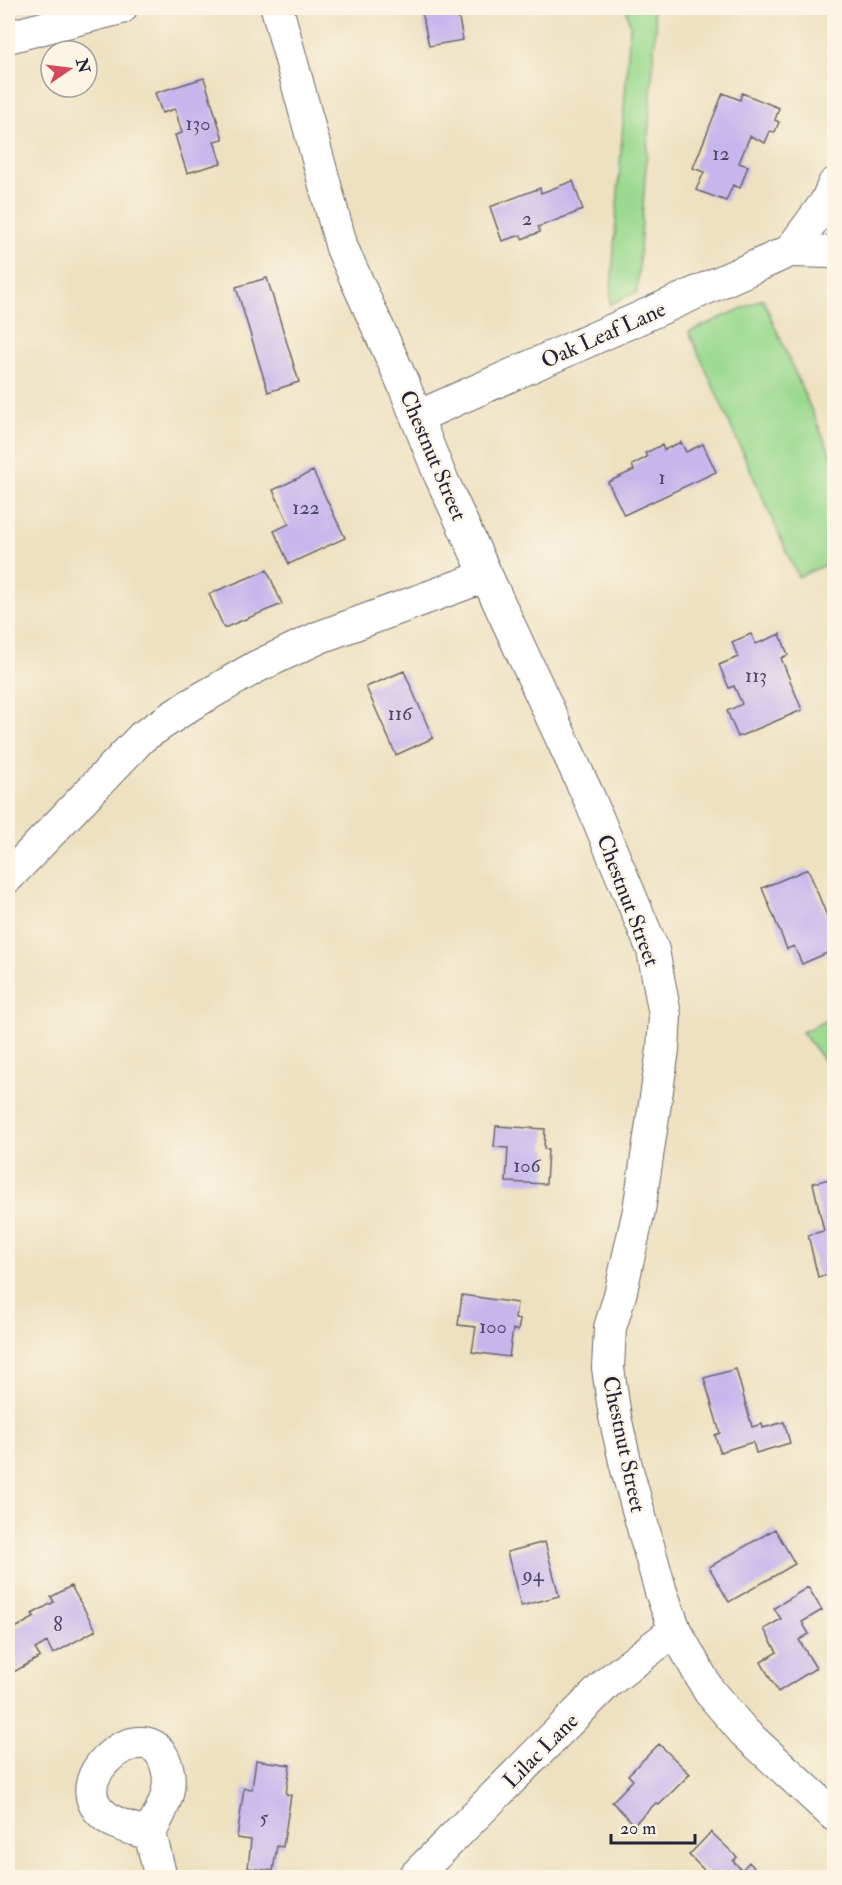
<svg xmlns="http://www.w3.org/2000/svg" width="842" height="1885" viewBox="0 0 842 1885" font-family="'IM FELL Double Pica',serif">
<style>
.green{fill:#9ad98e;stroke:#5e7e64;stroke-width:1.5}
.building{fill:#c6b6ec}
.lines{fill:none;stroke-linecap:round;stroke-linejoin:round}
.minor-casing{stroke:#69656a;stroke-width:34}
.minor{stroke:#fff;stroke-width:32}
.labels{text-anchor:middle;stroke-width:4.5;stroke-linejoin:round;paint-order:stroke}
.number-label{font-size:20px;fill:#4b4767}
.street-label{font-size:22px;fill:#22223b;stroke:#fcf5e5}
</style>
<rect width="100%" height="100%" fill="#fcf5e5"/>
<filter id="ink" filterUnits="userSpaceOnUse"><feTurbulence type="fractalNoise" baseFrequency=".0167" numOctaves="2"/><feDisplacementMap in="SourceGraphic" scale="12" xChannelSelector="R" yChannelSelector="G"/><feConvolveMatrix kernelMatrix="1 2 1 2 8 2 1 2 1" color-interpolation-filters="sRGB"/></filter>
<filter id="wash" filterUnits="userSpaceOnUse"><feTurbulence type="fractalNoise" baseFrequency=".008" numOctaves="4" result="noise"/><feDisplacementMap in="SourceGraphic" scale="24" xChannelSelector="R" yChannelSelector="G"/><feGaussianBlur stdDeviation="1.35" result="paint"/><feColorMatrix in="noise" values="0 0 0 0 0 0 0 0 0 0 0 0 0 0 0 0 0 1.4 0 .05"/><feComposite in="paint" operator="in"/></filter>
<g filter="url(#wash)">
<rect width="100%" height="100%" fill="#ede1c0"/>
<path class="green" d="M626,8H652L656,23L637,292L610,304L630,26Z
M763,299L834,462V561L798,577L689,332Z
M834,1017V1074L802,1032Z"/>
<g id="blocks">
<path class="building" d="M421,8H457L463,40L429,46Z
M204,78L223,139L214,141L221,163L187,173L175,135L182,133L175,109L162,113L155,93Z
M723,93L740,100L742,93L779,108L775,120L779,122L775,132L770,131L765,143L750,136L739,163L748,166L740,188L733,185L726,201L696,190L704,172L693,168Z
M573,181L583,210L538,227L540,232L522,239L521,235L502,241L490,207L540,188L541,193Z
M267,278L299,382L268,392L236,287Z
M681,442L686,452L703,444L716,472L624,515L608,482L634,470L632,465L647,457L645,453L662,445L664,450Z
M313,471L345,538L289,564L274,531L289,524L273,490Z
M267,570L282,604L224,628L209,594Z
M751,634L756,644L780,634L788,655L781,658L802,710L738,737L727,711L742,704L734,686L729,688L719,665L738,657L732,642Z
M404,671L433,738L396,755L366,687Z
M808,869L827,916L834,913V950L802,964L794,946L787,949L762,888Z
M496,1126L545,1129L544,1149H548L546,1184L506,1182L508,1148L494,1147Z
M834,1178V1273L818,1277L808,1235L824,1231L813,1183Z
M462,1295L517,1303L515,1319L520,1320L518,1331L513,1329L509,1357L472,1352L476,1327L458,1325Z
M736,1369L752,1427L762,1424L763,1428L784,1422L790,1443L756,1453L753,1442L720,1452L715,1435L720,1433L704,1378Z
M775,1529L795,1564L729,1602L709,1567Z
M545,1542L559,1596L521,1606L507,1552Z
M71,1586L96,1630L53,1654L47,1642L35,1649L40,1657L12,1673L8,1665V1632L35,1617L32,1614L54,1602L51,1597Z
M808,1587L822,1610L802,1622L809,1634L799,1640L816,1668L778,1692L761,1662L777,1652L764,1629L781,1619L774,1608Z
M659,1744L690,1774L659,1805L656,1803L634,1824L612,1802L633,1780L628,1775Z
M256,1760L290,1765L286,1794L291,1795L283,1847L277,1846L273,1871L248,1868L251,1840L237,1838L244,1788L252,1789Z
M711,1832L737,1857L733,1861L742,1870L749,1862L764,1878H726L720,1872L712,1878L689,1855Z"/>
</g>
</g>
<g filter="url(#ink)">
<use href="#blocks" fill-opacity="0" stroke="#69656a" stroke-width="1.5"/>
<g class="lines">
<g class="minor-casing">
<path id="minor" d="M277,8L342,248L403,383L439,473L590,800L653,950L665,1015L663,1050L639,1210L620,1295L610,1328L608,1368L615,1417L627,1470L661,1592L675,1630L709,1691L744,1732L834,1815
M8,37L121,8
M790,251L826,202L834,184
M417,417L790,251L834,252
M8,877L142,737L190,705L256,667L320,637L486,576
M150,1833C23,1811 138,1705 163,1757C177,1785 163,1807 150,1833L161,1878
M413,1878L608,1682L675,1630"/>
</g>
<use href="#minor" class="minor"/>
</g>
</g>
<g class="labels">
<g class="number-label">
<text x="198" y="130">130</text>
<text x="721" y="160">12</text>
<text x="527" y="225">2</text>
<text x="662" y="484">1</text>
<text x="306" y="514">122</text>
<text x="756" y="682">113</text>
<text x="400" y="720">116</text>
<text x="527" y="1172">106</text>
<text x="493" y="1333">100</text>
<text x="533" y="1581">94</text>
<text x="58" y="1631">8</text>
<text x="264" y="1824">5</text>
</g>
<g class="street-label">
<text transform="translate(603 334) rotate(-24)" y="8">Oak Leaf Lane</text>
<text transform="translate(434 455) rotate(67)" y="8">Chestnut Street</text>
<text transform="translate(629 900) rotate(69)" y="8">Chestnut Street</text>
<text transform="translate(625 1444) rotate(78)" y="8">Chestnut Street</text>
<text transform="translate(540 1750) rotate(-45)" y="8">Lilac Lane</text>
</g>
</g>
<rect width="842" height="1885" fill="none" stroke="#fcf5e5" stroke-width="30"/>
<g transform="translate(69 69) rotate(76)"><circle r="28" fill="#fcf5e5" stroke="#a5a1a1" stroke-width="1.5"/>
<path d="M0-4.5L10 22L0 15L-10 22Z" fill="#d1495b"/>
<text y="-9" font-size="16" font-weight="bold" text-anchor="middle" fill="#22223b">N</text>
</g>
<path d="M611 1834v9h84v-9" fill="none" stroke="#22223b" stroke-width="3"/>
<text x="620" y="1834" font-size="18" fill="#22223b" stroke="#fcf5e5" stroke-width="4.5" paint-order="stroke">20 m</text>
</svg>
